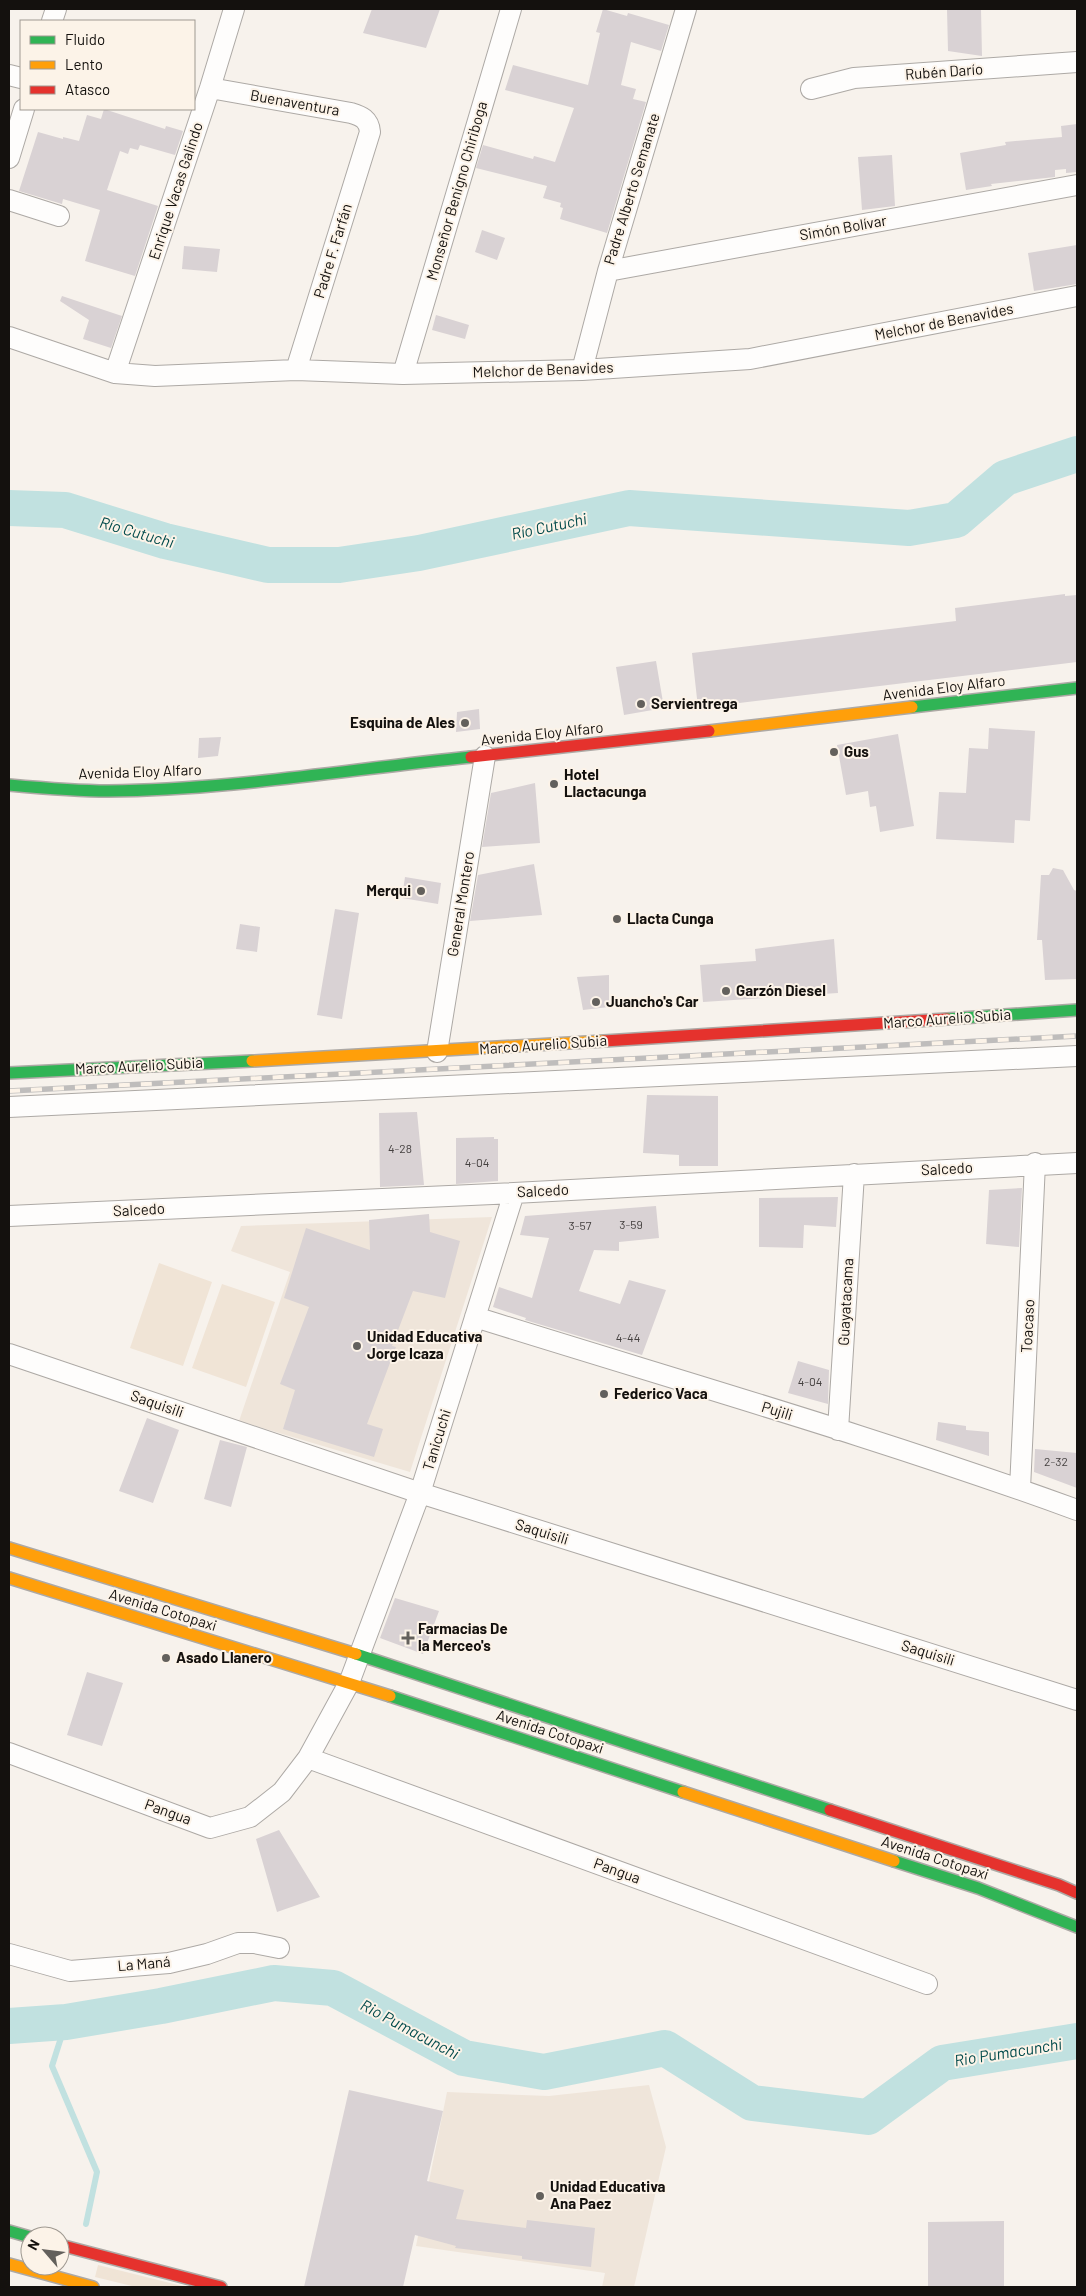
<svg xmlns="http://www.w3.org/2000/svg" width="1086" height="2296" viewBox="0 0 1086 2296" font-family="Barlow,sans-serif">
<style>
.built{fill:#efe5da}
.green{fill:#f0e4d6}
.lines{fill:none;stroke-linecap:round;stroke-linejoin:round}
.stream{stroke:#c1e1e0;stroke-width:6}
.river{stroke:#c1e1e0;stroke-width:36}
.building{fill:#d9d2d4}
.street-casing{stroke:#ada9a5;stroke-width:22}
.fast-casing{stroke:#ada9a5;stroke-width:14}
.slow-casing{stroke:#ada9a5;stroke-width:14}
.jam-casing{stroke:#ada9a5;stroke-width:14}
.street{stroke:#fefdfc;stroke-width:20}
.fast{stroke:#30b455;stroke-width:11}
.slow{stroke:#ff9f0a;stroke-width:11}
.jam{stroke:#e5322d;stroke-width:11}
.rail-casing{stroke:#bfbdbc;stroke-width:5.5}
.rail{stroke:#fcf3e8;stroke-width:4;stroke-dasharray:11;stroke-linecap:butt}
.poi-dot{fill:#63605c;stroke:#fcf3e8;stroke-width:2}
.labels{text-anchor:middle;stroke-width:4;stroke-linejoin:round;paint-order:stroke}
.number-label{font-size:12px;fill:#454140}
.street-label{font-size:15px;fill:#14110e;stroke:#fcf3e8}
.poi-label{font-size:15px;font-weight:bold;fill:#14110e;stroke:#fcf3e8;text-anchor:start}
.water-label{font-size:16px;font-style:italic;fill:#004a4b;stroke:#fcf3e8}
</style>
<rect width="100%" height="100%" fill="#f7f2ec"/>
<path class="built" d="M492,1217L410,1472L239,1421L290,1272L231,1251L241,1226Z
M649,2085L666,2147L634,2287H602L605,2273L416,2246L447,2092L549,2096Z"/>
<path class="green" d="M159,1263L212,1282L183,1366L130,1348Z
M222,1284L275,1302L246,1387L192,1368Z
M98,2265L186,2287H136L95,2277Z"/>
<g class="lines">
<path class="stream" d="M66,2022L52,2066L97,2172L86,2224"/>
<path class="river" d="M9,508L65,510L165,541L268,565H339L419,553L629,508L909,528L956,520L1005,478L1077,454
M9,2026L66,2022L161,2006L274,1983L333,1988L464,2058L544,2072L665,2048L752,2103L868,2117L942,2063L1077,2041"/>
</g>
<path class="building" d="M372,9H440L426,48L363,33Z
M603,9L627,16L628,13L669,25L661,51L631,42L621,85L636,89L633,99L646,102L607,233L560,219L563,208L560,207L561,203L543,198L547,186L476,168L483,145L533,159L534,156L555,162L574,108L505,90L513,65L588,85L600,33L596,32Z
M947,9H981L982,56L948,51Z
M104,109L165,129L166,126L183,131L175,155L140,145L138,150L130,148L128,154L120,151L107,190L158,206L135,276L85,261L100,210L63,199L62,204L19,191L38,132L63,139V137L79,141L87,115L101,119Z
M1077,124V172L1066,173V169L1055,170V177L991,184L992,186L966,190L960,153L1006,145L1005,142L1062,137L1061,126Z
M892,155L895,206L862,210L858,157Z
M482,230L505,238L497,260L475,252Z
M1077,245V284L1034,291L1028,253Z
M184,246L220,249L217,272L182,269Z
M62,296L122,316L111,348L83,339L89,320L60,301Z
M436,315L469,325L465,339L432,330Z
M1065,594V596L1077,595V662L698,708L692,653L956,621L955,608Z
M656,661L664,708L624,715L616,667Z
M479,709L480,729L456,732L457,712Z
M989,728L1035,731L1030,821L1015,820L1014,843L936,839L939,792L966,793L969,748L988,749Z
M898,734L914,826L880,832L876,806L870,807L868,791L846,795L837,745Z
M221,737L218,756L198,758L199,738Z
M535,783L540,843L482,847L491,793Z
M534,864L542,915L470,921L478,875Z
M1053,868L1063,870L1074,890L1077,891V979L1045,980L1042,940H1037L1041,875H1049Z
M405,877L441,883L438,904L402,898Z
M335,909L359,913L342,1019L317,1015Z
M240,924L260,927L257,952L236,949Z
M834,939L838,993L703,1002L700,965L756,961L755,949Z
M609,975V1007L583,1010L577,977Z
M647,1095L718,1096V1166H679V1155L643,1153Z
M417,1112L424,1185L380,1187L379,1113Z
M494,1137V1139H498V1181L456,1184V1138Z
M1022,1188L1019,1247L986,1244L989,1190Z
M838,1197L836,1227L804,1225L803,1248L759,1247V1198Z
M656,1206L659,1238L619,1242V1251L594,1250L579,1291L620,1304L629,1280L666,1290L642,1355L525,1320L526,1318L493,1307L499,1287L532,1298L549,1238L520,1235L525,1216Z
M429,1214L430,1232L460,1241L445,1298L413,1291L392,1346L396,1347L367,1424L383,1429L374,1457L283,1429L295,1390L280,1384L309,1307L284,1298L306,1228L370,1250L369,1220Z
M798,1361L829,1370L828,1404L788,1393Z
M147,1418L179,1430L153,1503L119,1491Z
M938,1422L966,1426V1430L989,1432V1456L936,1440Z
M220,1440L247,1447L231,1507L204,1499Z
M1035,1449L1077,1453V1488L1034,1472Z
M395,1598L439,1611L423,1654L380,1638Z
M87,1672L123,1683L102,1746L67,1735Z
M279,1830L320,1897L277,1912L256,1839Z
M349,2090L443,2111L427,2181L464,2190L456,2219L526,2228L527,2220L595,2228L591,2267L522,2259V2256L455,2248L456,2246L415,2235L403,2287H304Z
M1004,2221V2287H928V2222Z"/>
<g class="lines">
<g class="street-casing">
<path id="street" d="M52,21L56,9
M9,75L21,78
M210,88L351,113C361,116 369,119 370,132L296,370
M811,89L854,78L1077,62
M9,158L24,109
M9,200L59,216
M608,271L1077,185
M9,337L115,373L155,376L296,370L403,374L582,370L750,359L1077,296
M582,370L608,271L686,9
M115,373L210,88L234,9
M403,374L511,9
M437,1052L485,756
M9,1107L1077,1056
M9,1216L514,1193L1077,1163
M475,1317C676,1380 880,1438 1077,1510
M9,1354L420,1493L1077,1700
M838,1430L854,1174
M1020,1489L1035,1163
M9,1753L210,1828L250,1817L282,1792L308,1758L349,1683L420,1493L514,1193
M308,1758L927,1984
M9,1954L70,1971L169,1963L207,1954L238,1943H254L279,1948"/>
</g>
<g class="fast-casing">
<path id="fast" d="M912,707L1077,688
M9,785C42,788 75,791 108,791C229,790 350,769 471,757
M947,1019L1077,1010
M9,1073L252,1061
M356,1654L830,1810
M390,1696L683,1792
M894,1861L978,1888L1077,1927
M9,2231L30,2237"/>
</g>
<g class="slow-casing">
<path id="slow" d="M709,731L912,707
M252,1061L604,1041
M9,1548L356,1654
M9,1578L390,1696
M683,1792L894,1861
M9,2264L93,2287"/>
</g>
<g class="jam-casing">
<path id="jam" d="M471,757L709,731
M604,1041L947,1019
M830,1810L1059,1885L1077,1893
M60,2245L221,2287"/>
</g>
<use href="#street" class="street"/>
<use href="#fast" class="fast"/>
<use href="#slow" class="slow"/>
<use href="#jam" class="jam"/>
<g class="rail-casing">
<path id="rail" d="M9,1091L1077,1036"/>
</g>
<use href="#rail" class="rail"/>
</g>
<g class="poi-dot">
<circle cx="641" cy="704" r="5"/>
<circle cx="465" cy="723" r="5"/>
<circle cx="834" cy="752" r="5"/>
<circle cx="554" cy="784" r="5"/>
<circle cx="421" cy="891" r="5"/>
<circle cx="617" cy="919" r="5"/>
<circle cx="726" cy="991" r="5"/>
<circle cx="596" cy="1002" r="5"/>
<circle cx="357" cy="1346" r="5"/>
<circle cx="604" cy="1394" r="5"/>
<path d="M405.5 1630.5h5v5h5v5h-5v5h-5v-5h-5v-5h5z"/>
<circle cx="166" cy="1658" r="5"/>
<circle cx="540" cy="2196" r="5"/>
</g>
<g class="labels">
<g class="number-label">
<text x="400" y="1153">4-28</text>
<text x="477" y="1167">4-04</text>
<text x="631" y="1229">3-59</text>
<text x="580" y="1230">3-57</text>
<text x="628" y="1342">4-44</text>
<text x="810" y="1386">4-04</text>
<text x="1056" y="1466">2-32</text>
</g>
<g class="street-label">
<text transform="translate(944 72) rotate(-4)" y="5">Rubén Darío</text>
<text transform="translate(295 103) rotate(10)" y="5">Buenaventura</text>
<text transform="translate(632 189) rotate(-73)" y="5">Padre Alberto Semanate</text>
<text transform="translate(176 191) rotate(-72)" y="5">Enrique Vacas Galindo</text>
<text transform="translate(457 191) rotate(-74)" y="5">Monseñor Benigno Chiriboga</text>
<text transform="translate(843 228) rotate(-10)" y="5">Simón Bolívar</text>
<text transform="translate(333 251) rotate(-73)" y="5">Padre F. Farfán</text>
<text transform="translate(944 322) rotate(-11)" y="5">Melchor de Benavides</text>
<text transform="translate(543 370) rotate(-2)" y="5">Melchor de Benavides</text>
<text transform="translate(944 688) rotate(-7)" y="5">Avenida Eloy Alfaro</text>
<text transform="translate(542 734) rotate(-6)" y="5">Avenida Eloy Alfaro</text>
<text transform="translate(140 772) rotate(-2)" y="5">Avenida Eloy Alfaro</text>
<text transform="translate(461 904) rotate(-81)" y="5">General Montero</text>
<text transform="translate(947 1019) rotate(-4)" y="5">Marco Aurelio Subia</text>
<text transform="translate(543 1045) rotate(-4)" y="5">Marco Aurelio Subia</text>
<text transform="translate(139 1066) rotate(-3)" y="5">Marco Aurelio Subia</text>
<text transform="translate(947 1169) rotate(-3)" y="5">Salcedo</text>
<text transform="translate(543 1191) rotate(-3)" y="5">Salcedo</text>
<text transform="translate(139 1210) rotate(-3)" y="5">Salcedo</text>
<text transform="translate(846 1302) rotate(-87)" y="5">Guayatacama</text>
<text transform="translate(1028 1326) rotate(-87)" y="5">Toacaso</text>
<text transform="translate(157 1404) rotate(19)" y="5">Saquisili</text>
<text transform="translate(777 1411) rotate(17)" y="5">Pujili</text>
<text transform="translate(437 1440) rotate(-73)" y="5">Tanicuchi</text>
<text transform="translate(542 1532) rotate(17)" y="5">Saquisili</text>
<text transform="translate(163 1610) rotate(17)" y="5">Avenida Cotopaxi</text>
<text transform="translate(928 1653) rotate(17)" y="5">Saquisili</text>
<text transform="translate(550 1732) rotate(18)" y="5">Avenida Cotopaxi</text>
<text transform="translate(168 1812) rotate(20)" y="5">Pangua</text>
<text transform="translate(935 1858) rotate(18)" y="5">Avenida Cotopaxi</text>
<text transform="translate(617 1871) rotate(20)" y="5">Pangua</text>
<text transform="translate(144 1964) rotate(-5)" y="5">La Maná</text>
</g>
<g class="poi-label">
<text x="651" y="709">Servientrega</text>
<text x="455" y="728" text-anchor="end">Esquina de Ales</text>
<text x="844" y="757">Gus</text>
<text x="564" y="780">Hotel<tspan x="564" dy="17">Llactacunga</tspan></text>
<text x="411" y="896" text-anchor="end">Merqui</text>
<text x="627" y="924">Llacta Cunga</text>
<text x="736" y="996">Garzón Diesel</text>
<text x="606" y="1007">Juancho's Car</text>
<text x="367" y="1342">Unidad Educativa<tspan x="367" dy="17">Jorge Icaza</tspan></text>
<text x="614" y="1399">Federico Vaca</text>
<text x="418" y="1634">Farmacias De<tspan x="418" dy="17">la Merceo's</tspan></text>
<text x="176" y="1663">Asado Llanero</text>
<text x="550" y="2192">Unidad Educativa<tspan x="550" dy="17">Ana Paez</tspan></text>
</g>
<g class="water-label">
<text transform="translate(549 526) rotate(-12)" y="6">Río Cutuchi</text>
<text transform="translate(137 532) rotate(16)" y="6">Río Cutuchi</text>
<text transform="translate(410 2029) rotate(28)" y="6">Rio Pumacunchi</text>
<text transform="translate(1008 2052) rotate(-9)" y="6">Rio Pumacunchi</text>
</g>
</g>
<rect width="1086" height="2296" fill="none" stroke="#14110e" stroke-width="20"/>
<rect x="20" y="20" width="175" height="90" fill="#fcf3e8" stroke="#9f9991"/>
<rect x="30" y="36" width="25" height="8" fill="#30b455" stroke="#9f9991"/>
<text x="65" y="45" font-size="15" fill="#14110e">Fluido</text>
<rect x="30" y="61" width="25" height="8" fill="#ff9f0a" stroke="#9f9991"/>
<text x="65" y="70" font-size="15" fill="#14110e">Lento</text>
<rect x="30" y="86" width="25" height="8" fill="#e5322d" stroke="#9f9991"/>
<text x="65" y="95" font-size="15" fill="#14110e">Atasco</text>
<g transform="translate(45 2251) rotate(298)"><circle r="24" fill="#fcf3e8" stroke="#9f9991"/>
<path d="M0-4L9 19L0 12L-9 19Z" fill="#63605c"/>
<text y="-8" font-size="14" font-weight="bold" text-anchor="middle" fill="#14110e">N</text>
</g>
</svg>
